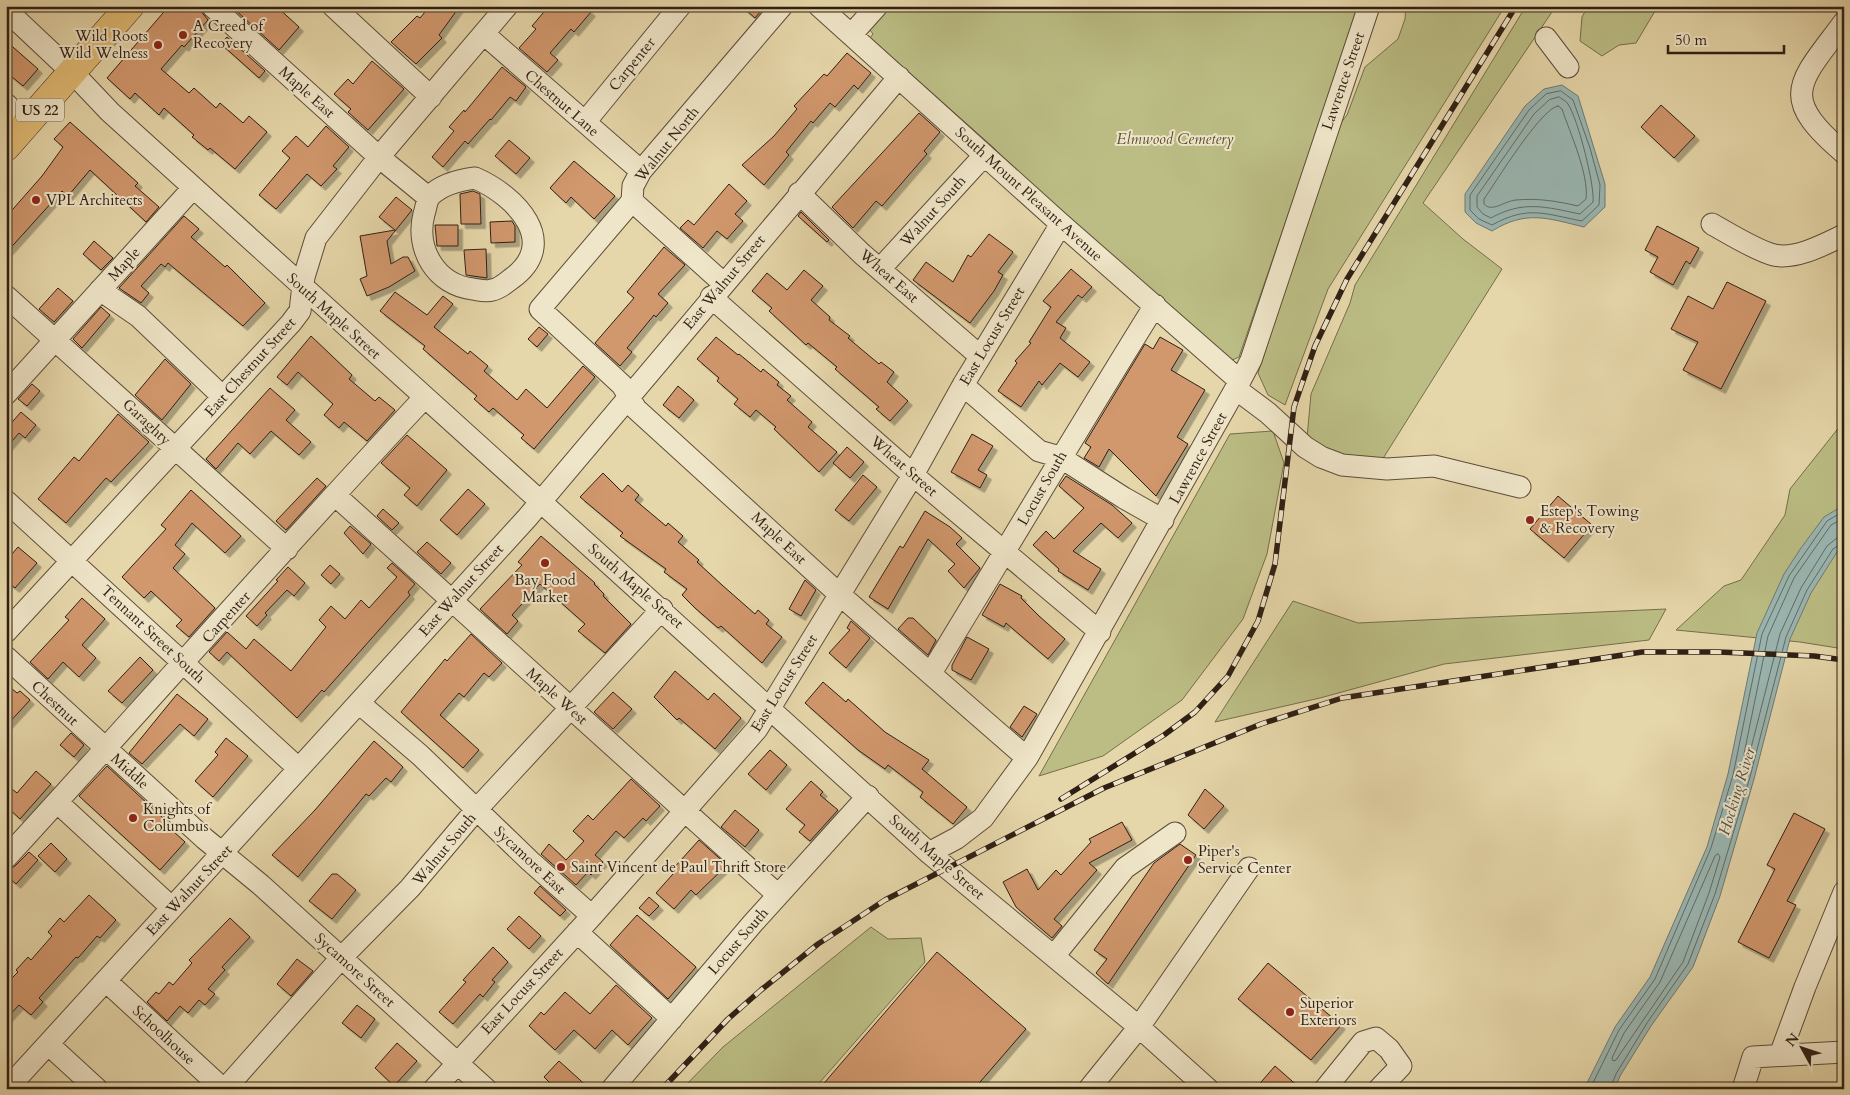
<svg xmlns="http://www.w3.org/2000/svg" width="1850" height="1095" viewBox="0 0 1850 1095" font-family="Cardo,serif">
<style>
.green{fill:#bbbd84;stroke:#756e4c}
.water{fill:#9ab7b3;stroke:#6f7a73}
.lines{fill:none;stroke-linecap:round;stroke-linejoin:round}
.shore{stroke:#646b64;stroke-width:1}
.building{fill:#d1976d;stroke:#2f1f14;filter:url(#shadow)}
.minor-casing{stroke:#5d4d3a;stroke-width:23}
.major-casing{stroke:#2f1f14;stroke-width:29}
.minor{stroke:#efe5c8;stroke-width:21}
.major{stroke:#e3bc75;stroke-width:28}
.rail-casing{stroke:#2f1f14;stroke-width:5.5}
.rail{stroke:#efe5c8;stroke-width:4;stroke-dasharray:11;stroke-linecap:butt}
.poi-dot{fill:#8f2418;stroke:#efe5c8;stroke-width:2}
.labels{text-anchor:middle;stroke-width:4;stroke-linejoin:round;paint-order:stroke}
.shield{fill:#efe5c8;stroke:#695a4a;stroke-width:1}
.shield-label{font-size:14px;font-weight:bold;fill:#2f1f14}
.poi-label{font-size:15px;fill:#2f1f14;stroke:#efe5c8;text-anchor:start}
.street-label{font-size:15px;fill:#2f1f14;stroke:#efe5c8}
.park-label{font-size:15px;font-style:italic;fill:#594e36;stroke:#efe5c8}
.water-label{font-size:16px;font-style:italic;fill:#4f4d44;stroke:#efe5c8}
</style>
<defs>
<filter id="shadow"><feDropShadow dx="4.5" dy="4.5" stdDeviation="0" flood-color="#0004"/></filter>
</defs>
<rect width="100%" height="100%" fill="#e6d7aa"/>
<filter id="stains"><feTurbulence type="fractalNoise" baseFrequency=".004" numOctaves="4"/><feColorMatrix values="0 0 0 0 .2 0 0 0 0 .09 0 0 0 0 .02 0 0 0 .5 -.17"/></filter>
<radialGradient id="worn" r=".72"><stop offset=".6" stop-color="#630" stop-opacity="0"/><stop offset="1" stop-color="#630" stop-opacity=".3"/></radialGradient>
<path class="green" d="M891,6H1360L1239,357L1230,361L1000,159V154L994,148L870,38L873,34L870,30Z
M1406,6H1505L1328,289L1285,405L1268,395L1258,373L1340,124L1347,115L1365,67L1398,39L1405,19Z
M1526,6H1556L1423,203L1463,239L1502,269L1382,460L1333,455L1307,438L1311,394L1350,303L1355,285Z
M1588,6H1658L1636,43L1619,45L1602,56L1580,41L1582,17Z
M1844,421V649L1800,642L1676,630L1724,586L1741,580L1785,515L1790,489Z
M1273,431L1284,463L1267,554L1243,619L1182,700L1103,756L1039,776L1230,434Z
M1293,601L1358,623L1666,609L1649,640L1444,664L1320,698L1215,722Z
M871,927L888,939L921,938L925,962L814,1089H682L723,1047Z"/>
<path class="water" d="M1562,85L1578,96L1605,184V207L1584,227C1547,218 1526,210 1492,231L1476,223L1465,212V194L1525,106L1544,89Z
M1844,505V546L1837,552L1811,593L1790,639L1754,779L1720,896L1693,967L1651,1026L1620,1076L1615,1089H1584L1615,1027L1650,977L1707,847L1728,774L1757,633L1784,574L1801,548L1824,517Z"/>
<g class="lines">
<path class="shore" d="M1561,91L1573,100L1590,148L1600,185L1599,205L1582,221C1545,214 1528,205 1492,225L1479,219L1470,210V195L1529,110L1546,94Z
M1559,97C1562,99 1566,101 1568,104C1578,119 1595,186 1593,202L1580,214C1546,207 1523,200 1491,218L1483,214L1477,207V196L1534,114L1549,100Z
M1558,106L1562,109C1570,133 1589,174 1586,199L1578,206C1556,201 1538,198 1516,200C1504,201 1492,213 1484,204V199C1496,182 1541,108 1558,106Z
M1844,518L1831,525L1794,578L1768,636L1744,754L1745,757L1749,756L1780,634L1801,588L1827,546L1837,538L1844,536
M1718,854L1720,857L1709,893L1683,962L1616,1060L1613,1061L1612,1058L1624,1033L1660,982L1715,856Z
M1590,1089L1619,1030L1655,979L1711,848L1733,775L1762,634L1789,576L1827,521L1844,511
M1610,1089L1616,1074L1647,1023L1688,964L1715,894L1750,777L1786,637L1807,590L1833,549L1844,542"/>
</g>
<path class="building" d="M169,6H200V10L208,20L184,47L182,45L161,69L189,93L194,88L216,108L220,103L243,123L249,116L267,132L235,169L210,148L208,150L192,137L194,135L164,108L159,115L135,93L130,99L107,78Z
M231,6H276L299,27L279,50Z
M430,6H460L439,35L442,38L416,64L391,42L417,16L420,18Z
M549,6H584L591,12L574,32L571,29L550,53L558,60L547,72L519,48L536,29L532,26Z
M741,6H765L755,18Z
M227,37L265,71L259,78L221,44Z
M6,41L38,69L23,86L6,72Z
M847,53L871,73L858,89L854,85L835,107L830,103L813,123L811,121L786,152L789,155L764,185L742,165L774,136L797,109L794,106L824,74L827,76Z
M372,61L404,89L368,130L348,112L351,109L334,94L348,79L353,84Z
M502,67L526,87L516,101L510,97L491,120L490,119L468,144L465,141L443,167L432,157L454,131L449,127L464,110L465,112Z
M1661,105L1695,136L1674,158L1641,127Z
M919,113L940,132L924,151L927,154L882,206L876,201L853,228L832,207Z
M70,122L138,183L135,186L159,207L146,222L90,170L68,196L62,191L6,253V217L42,176L63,147L54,139Z
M326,126L349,147L333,166L337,169L321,186L307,174L276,209L259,195L290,158L282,151L296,136L308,147Z
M509,140L530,158L516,174L495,156Z
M574,161L615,196L594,219L571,197L566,203L550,188Z
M729,184L747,201L735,214L743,221L727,239L717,231L703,248L680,228L688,220L694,225Z
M473,191L480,194L481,224H461L460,194Z
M396,197L412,210L387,241L391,264L403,257H408L415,271L389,287L367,296L360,279L367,276L360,236L395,230L379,217Z
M801,212L829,240L827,242L798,216Z
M184,216L199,229L191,237L225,267L227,265L265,303L243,326L168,263L165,267L161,264L141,286L149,293L141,303L119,288Z
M512,221L515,226V242L491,243L490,222Z
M435,225H458V246H437Z
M1657,226L1699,248L1690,264L1686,261L1673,285L1650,272L1658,257L1645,250Z
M989,234L1013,252L998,272L1003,275L994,291L970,323L913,280L926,262L953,282L968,255L971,257Z
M94,241L113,258L101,270L83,254Z
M664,247L685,265L658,294L668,303L656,317L654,315L627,348L632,352L620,366L595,343L634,298L627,292Z
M486,249L487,278L466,275L464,250Z
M1071,269L1092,287L1082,298L1078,295L1056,322L1066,328L1060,338L1090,362L1078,377L1060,363L1042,385L1039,381L1021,407L998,391L1017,363L1015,361L1031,343L1029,342L1051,307L1043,301Z
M804,270L823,286L811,300L830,317L829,320L850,336L848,338L879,364L881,362L894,372L887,382L908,401L890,421L876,409L879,407L835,369L837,367L808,343L806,345L769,311L772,308L752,291L767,273L787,290Z
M1727,282L1766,301L1721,389L1683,370L1698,342L1671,329L1688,296L1713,309Z
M58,288L73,301L54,322L39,309Z
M395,292L427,315L443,296L453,304L434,327L468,354L470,351L488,366L484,371L517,400L526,389L547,408L583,366L595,377L534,449L521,438L524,435L493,408L489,412L474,399L477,396L423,349L425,346L380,311Z
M101,307L110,315L82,348L73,339Z
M539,327L548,334L537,347L528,339Z
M311,336L352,375L349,379L375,401L379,397L395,410L367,441L344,422L339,428L324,415L333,404L298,372L287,385L277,377Z
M716,337L738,355L739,354L761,372L763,369L779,382L777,385L791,396L787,400L812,422L808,427L837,452L819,472L774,429L776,427L756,410L750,417L734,404L738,399L717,381L719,378L697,359Z
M1160,337L1183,350L1171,370L1205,390L1177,437L1188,444L1156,496L1109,449L1099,467L1084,458L1091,447L1085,443L1145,344L1153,349Z
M165,359L191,384L162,420L135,395Z
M32,384L40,391L27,406L18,399Z
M678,386L694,400L679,418L663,405Z
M270,388L295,410L286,420L311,442L299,455L271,431L250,454L238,443L216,469L206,459Z
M21,412L36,425L25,438L19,433L6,448V429Z
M118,414L149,442L111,482L106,478L66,523L38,499L74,457L79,461Z
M972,434L993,446L978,470L987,475L980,488L951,472Z
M407,435L447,470L417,506L404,495L410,488L381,463Z
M847,447L864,462L850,478L833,463Z
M603,473L622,492L628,485L639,495L635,500L666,526L668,523L683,536L678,542L699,560L697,562L722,585L755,614L758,610L769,620L766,624L782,637L762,663L721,626L718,628L695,608L682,595L687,589L664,572L666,569L620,536L623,533L580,497Z
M863,475L877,487L849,521L835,510Z
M1066,476L1112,505L1132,523L1118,538L1101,523L1073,551L1101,569L1088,590L1058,571L1059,569L1033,545L1046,531L1054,539L1084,508L1059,486Z
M317,478L326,486L286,530L276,521Z
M468,489L485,504L457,535L440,520Z
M191,490L241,536L225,553L192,523L175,545L185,554L173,568L215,608L189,637L176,626L182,620L151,591L144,598L122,577L166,529L161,525Z
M1558,496L1592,525L1564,558L1530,529Z
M383,509L399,523L392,530L377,516Z
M925,511L950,527L962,538L956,544L980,568L964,588L948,571L955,564L928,539L888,609L869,597L900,546L903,548Z
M350,526L371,544L363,554L344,533Z
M541,536L595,583L594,584L604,594L603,596L631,624L605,653L578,631L585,624L540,584L512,615L518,621L507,634L480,609L522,565L518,562Z
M427,542L451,563L441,574L417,552Z
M18,547L37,563L15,588L6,581V561Z
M392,563L415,584L408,592L410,595L324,692L322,690L297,718L227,652L219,661L209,652L227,632L246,649L254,639L291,671L326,627L319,620L331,606L345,619L361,600L369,608L397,577L387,568Z
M330,565L340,574L331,584L321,575Z
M288,567L305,583L294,596L287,590L265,613L267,615L257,626L246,616L278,581L276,580Z
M805,580L816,590L801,616L789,609Z
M1000,584L1022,596L1021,598L1039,616L1065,639L1048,659L1006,623L1004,627L982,615Z
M82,598L105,619L82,645L96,658L79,677L63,662L48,679L30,662L69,620L65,617Z
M908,618H913L936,640L928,655L898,629Z
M851,621L870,638L846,668L829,653L850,630L847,628Z
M471,634L502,663L489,677L484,673L464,697L459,693L440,715L479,750L463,768L401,712L445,659L447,661Z
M967,637L989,649L971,680L952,670V665Z
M140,657L153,670L122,703L108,691Z
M675,671L708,700L714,693L741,718L715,749L679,718L677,720L654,697Z
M823,682L846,702L848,699L885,732L929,760L922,769L967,807L953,824L920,797L923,792L888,765L885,769L858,750L805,703Z
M6,684L17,693L20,691L30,700L6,726Z
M613,692L632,709L613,729L594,712Z
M177,694L208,719L194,736L180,724L142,764L129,753Z
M1024,706L1037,714L1022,737L1010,727Z
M71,733L84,745L74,757L60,745Z
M226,738L248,756L213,797L195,781L218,755L215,752Z
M374,741L403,767L391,782L386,778L369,796L366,794L298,877L272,855L315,810Z
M770,750L787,765L766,790L748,774Z
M107,766L163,818L161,820L185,842L160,870L79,796Z
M36,771L51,784L20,819L6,806V796L12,789L17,793Z
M631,779L660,806L646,821L643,818L624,838L616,831L595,855L603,862L591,875L588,872L576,885L541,854L549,844L566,860L584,841L573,831L588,815L593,820Z
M811,781L823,792L820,795L838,810L810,841L799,832L805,825L786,809Z
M1205,789L1224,806L1204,829L1188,815Z
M735,810L759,830L745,847L721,827Z
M1794,813L1825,829L1787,901L1796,905L1769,958L1738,942L1775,869L1767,865Z
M1122,822L1132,840L1089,863L1097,870L1054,919L1062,926L1052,938L1016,907L1003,882L1027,869L1038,890L1056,870L1061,875L1091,842L1089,839Z
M699,840L727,865L696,895L691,890L674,909L656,893L673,874L671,871Z
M51,843L67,859L55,872L38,856Z
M1180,844L1196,855L1108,984L1096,973L1107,959L1094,950L1154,863Z
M29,852L38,860L16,884L6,875V871L15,866Z
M332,874H337L356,890L332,919L309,901Z
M540,886L566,910L560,916L534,893Z
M89,895L116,920L100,938L97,936L78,958L76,957L39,998L43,1002L31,1015L19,1005L6,1019V984L18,972L16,970L28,957L31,960L52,936L48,932L60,918L64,922Z
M649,897L659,906L649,916L639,908Z
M637,915L696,967L668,999L610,945Z
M519,916L541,936L529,949L507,929Z
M230,918L250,937L222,967L225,970L208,989L215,994L205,1005L199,1000L188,1013L180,1006L167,1021L147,1002L156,992L159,994L169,982L173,985L192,963L189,960Z
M493,947L508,962L492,980L495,982L483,997L480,994L453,1024L439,1012L466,982L463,980Z
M937,952L1026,1029L974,1089H819Z
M297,959L313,971L291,996L277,984Z
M1268,963L1341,1025L1311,1060L1238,999Z
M616,985L652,1018L628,1045L612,1030L595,1049L574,1030L555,1050L529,1026L541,1012L544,1015L565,992L590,1014Z
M357,1005L375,1019L361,1038L342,1023Z
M397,1043L417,1061L394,1086L375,1068Z
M559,1061L590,1089H556L544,1077Z
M1275,1066L1301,1089H1255Z"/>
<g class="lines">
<g class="minor-casing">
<path id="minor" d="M212,6L379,157L429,198
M333,6L431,97
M782,6L641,171L633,186L632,201L540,309L622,385L636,409L839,594L1027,758
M819,6L1061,224L1240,381
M6,10L73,73L110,112L929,853L1139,1027L1208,1089
M1844,22C1799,83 1777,96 1844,153
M484,34L641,171
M851,35L877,6
M1546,38L1568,67
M6,104L27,124
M585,122L680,6
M475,178C515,195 562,243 511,279C506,283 499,289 492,290C486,292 479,290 473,289C436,285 415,249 424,214C426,209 426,201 430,196C442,184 459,180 475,178Z
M799,193L862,254L980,356
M632,201L723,283
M1712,224C1728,233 1757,251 1774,255C1796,260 1825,244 1844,235
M880,269L979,161L990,160
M100,290L138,316L223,397
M6,296L287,549
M711,297L913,475L1100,632
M963,385L1039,451L1060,457L1124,498L1163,520
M1236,389L1268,413L1305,447L1321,457L1342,465L1387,469L1434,466L1520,487
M6,394L193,188
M336,496L778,895
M6,501L298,768
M6,632L291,323L300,311L304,277L316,238L379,157L507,6
M6,657L205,839L261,885L486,1089
M931,673C1006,550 1079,427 1155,305
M359,703L420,755L530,861L592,916
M57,802L172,908
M929,853L957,838L983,818L1027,758L1240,381L1251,360L1369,6
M6,858C146,705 283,549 424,398
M577,932L672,1019
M1054,956L1125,868L1175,833
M106,981L223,1089
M48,1044L97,1089
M1780,1055L1805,987L1844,892
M7,1089L527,518L899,77
M225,1089L341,958L410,888L476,810L662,609
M434,1089L592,916L757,729L913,475L963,385L1061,224
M612,1089L753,923L868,796
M1089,1089L1139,1027L1249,868
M1325,1089L1363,1042L1376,1038L1389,1049L1401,1066L1379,1089
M1743,1089L1753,1057L1844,1052"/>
</g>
<g class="major-casing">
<path id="major" d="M6,147L130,6"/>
</g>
<use href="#minor" class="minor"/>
<use href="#major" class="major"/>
<g class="rail-casing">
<path id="rail" d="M1061,799L1164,735L1195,712L1228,676L1258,621L1275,564L1294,407L1315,346L1347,279L1516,6
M662,1089L728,1019L761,990L818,944L885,900L1104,788L1261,724L1342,698L1642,652H1718L1814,656L1844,660"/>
</g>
<use href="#rail" class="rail"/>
</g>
<g class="poi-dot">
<circle cx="183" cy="35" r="5"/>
<circle cx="158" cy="45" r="5"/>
<circle cx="36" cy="200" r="5"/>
<circle cx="1530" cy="520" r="5"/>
<circle cx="545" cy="563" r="5"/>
<circle cx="133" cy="818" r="5"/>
<circle cx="1188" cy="860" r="5"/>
<circle cx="561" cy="867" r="5"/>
<circle cx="1290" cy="1012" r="5"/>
</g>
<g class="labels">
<rect class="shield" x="16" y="98.5" width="48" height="23" rx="4"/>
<g class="shield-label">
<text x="40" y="115">US 22</text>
</g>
<g class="poi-label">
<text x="193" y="31">A Creed of<tspan x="193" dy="17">Recovery</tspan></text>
<text x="148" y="41" text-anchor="end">Wild Roots<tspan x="148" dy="17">Wild Welness</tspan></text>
<text x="46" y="205">VPL Architects</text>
<text x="1540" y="516">Estep's Towing<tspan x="1540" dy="17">&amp; Recovery</tspan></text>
<text x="545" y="585" text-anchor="middle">Bay Food<tspan x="545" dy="17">Market</tspan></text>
<text x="143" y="814">Knights of<tspan x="143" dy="17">Columbus</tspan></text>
<text x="1198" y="856">Piper's<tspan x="1198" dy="17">Service Center</tspan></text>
<text x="571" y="872">Saint Vincent de Paul Thrift Store</text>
<text x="1300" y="1008">Superior<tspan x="1300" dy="17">Exteriors</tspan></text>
</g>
<g class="street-label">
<text transform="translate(632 64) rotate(-51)" y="5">Carpenter</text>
<text transform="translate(1343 81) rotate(-71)" y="5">Lawrence Street</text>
<text transform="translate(307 92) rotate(42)" y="5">Maple East</text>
<text transform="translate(562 103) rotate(41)" y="5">Chestnut Lane</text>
<text transform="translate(667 144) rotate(-51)" y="5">Walnut North</text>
<text transform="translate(1029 194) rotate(42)" y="5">South Mount Pleasant Avenue</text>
<text transform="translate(933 211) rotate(-48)" y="5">Walnut South</text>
<text transform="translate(124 264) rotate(-48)" y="5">Maple</text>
<text transform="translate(889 276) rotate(41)" y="5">Wheat East</text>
<text transform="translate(724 282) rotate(-50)" y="5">East Walnut Street</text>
<text transform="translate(334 316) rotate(42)" y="5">South Maple Street</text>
<text transform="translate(992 336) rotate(-59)" y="5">East Locust Street</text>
<text transform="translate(250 367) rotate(-48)" y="5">East Chestnut Street</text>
<text transform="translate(147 422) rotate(43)" y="5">Garaghty</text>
<text transform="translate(1198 458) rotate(-61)" y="5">Lawrence Street</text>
<text transform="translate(904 466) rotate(41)" y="5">Wheat Street</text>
<text transform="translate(1042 488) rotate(-60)" y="5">Locust South</text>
<text transform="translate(779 538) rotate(43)" y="5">Maple East</text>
<text transform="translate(636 586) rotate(41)" y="5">South Maple Street</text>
<text transform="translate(461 590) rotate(-48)" y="5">East Walnut Street</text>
<text transform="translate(226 617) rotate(-48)" y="5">Carpenter</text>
<text transform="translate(153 634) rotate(43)" y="5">Tennant Street South</text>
<text transform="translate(784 683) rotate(-58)" y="5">East Locust Street</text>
<text transform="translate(557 696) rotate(42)" y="5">Maple West</text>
<text transform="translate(55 703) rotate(43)" y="5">Chestnut</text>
<text transform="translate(130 771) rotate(42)" y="5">Middle</text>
<text transform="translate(444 849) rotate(-50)" y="5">Walnut South</text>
<text transform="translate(937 857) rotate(41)" y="5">South Maple Street</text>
<text transform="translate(530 860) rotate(43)" y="5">Sycamore East</text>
<text transform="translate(189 890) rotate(-47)" y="5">East Walnut Street</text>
<text transform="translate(738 941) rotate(-49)" y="5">Locust South</text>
<text transform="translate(355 970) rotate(42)" y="5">Sycamore Street</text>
<text transform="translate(522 991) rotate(-47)" y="5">East Locust Street</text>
<text transform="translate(164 1035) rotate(43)" y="5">Schoolhouse</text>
</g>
<g class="park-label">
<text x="1175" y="144">Elmwood Cemetery</text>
</g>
<g class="water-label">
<text transform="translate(1736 791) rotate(-73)" y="6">Hocking River</text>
</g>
</g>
<rect width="1850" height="1095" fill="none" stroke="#e6d7aa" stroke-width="25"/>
<rect x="8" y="8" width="1835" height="1080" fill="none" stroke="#2f1f14" stroke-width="2.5"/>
<rect x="12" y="12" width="1825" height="1070" fill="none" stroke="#2f1f14"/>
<g transform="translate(1802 1048) rotate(310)" stroke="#efe5c8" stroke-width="4" paint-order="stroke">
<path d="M0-4L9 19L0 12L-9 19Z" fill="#2f1f14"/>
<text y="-8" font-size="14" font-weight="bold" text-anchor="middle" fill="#2f1f14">N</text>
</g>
<path d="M1668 45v8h116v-8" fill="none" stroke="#2f1f14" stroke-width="2.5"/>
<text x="1675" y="45" font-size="15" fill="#2f1f14" stroke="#efe5c8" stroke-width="4" paint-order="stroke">50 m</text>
<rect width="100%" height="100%" filter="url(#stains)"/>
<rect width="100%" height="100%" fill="url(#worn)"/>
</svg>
